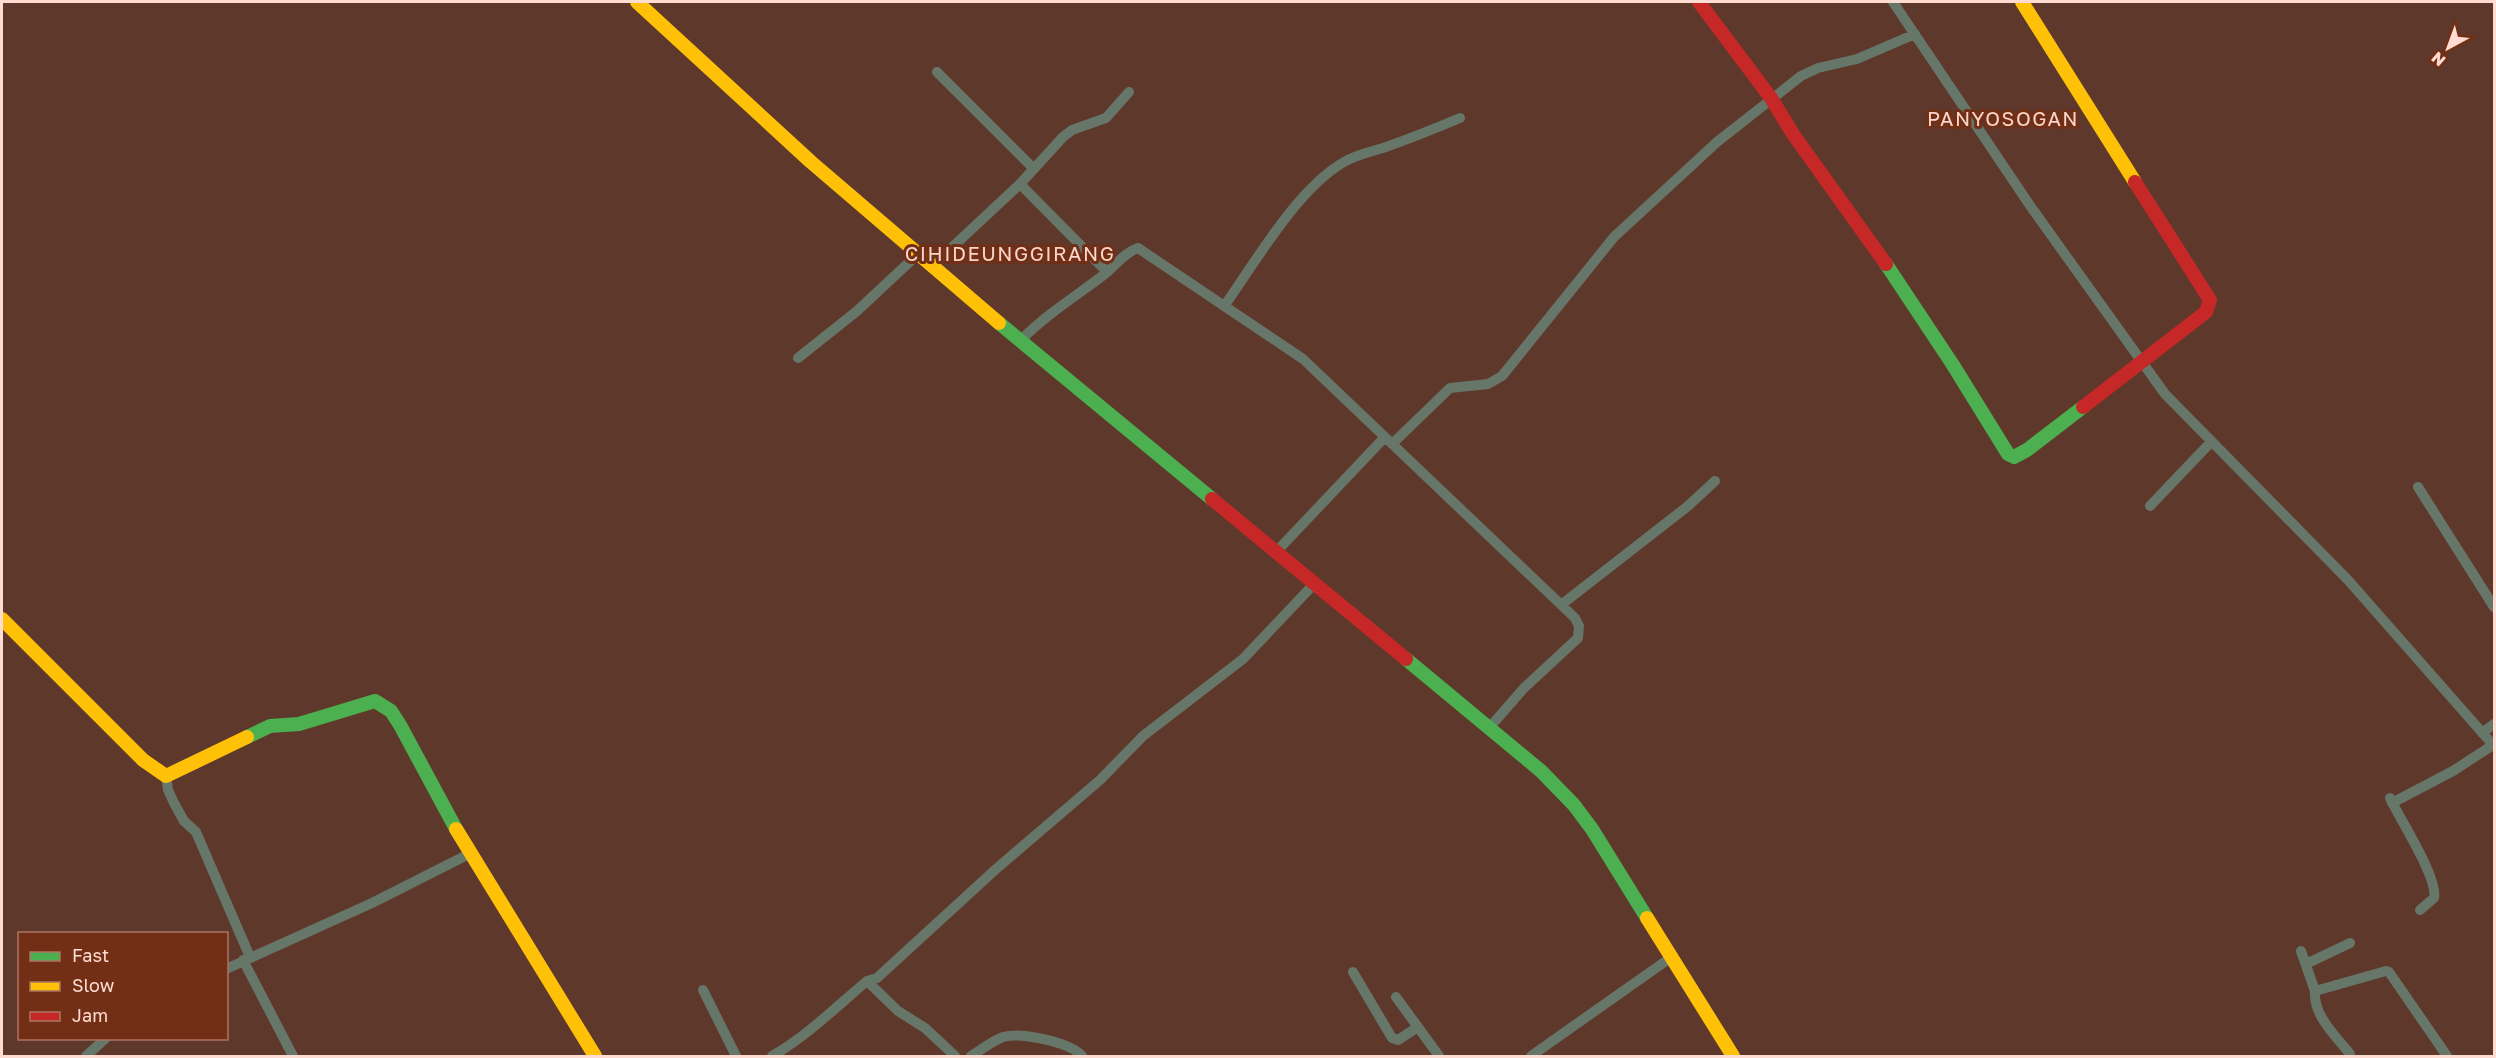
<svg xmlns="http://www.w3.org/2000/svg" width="2496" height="1058" viewBox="0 0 2496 1058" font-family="'Golos Text',sans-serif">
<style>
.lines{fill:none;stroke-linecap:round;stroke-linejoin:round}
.street{stroke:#667668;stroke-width:10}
.fast{stroke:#4caf50;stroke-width:14}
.slow{stroke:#ffc107;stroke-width:14}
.jam{stroke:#c62828;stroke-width:14}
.labels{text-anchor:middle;stroke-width:6;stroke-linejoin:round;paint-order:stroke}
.quarter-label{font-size:20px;letter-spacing:1.5px;fill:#f8d6ca;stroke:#732e16}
</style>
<rect width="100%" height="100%" fill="#5e382b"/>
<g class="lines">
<path class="street" d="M1893,2L2031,207L2165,394L2348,580L2494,746
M937,72L1034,169
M1020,184L1107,272
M931,267L1020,184L1063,137L1072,130L1106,118L1129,92
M1225,305C1256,261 1298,188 1344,162C1356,155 1370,152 1383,148C1409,139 1434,129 1460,118
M1021,340C1047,314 1076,296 1105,274C1116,265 1125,252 1138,248L1303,359L1575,618L1579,626L1578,638L1524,688L1490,727
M798,358L857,311L918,254
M1392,444L1450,388L1488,384L1502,376L1614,237L1717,142L1801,76L1818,68L1857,59L1915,34
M2418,487L2494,607
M2150,506L2211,442
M1276,552L1384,438
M1561,605L1688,506L1715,481
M2482,733L2494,724
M166,776L168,790L174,803L184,821L196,832L250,957
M2390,798C2399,818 2439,879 2434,898L2420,910
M2392,803L2453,771L2493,745
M2301,951L2315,991L2386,971L2389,972L2447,1056
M243,960L293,1056
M2306,964L2350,943
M226,969L372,903L469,854
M1353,972L1392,1038L1398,1040L1418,1027
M703,990L736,1056
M2315,991C2313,1016 2336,1036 2350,1054
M1396,997L1439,1056
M86,1056L106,1038
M772,1056C807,1036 836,1007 867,981
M955,1056L925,1028L898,1011L867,981L877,978L996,869L1100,780L1143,736L1243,659L1314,584
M971,1056C981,1050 992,1041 1003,1037C1021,1032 1070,1042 1082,1056
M1531,1056L1673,956"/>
<path class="fast" d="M1886,264L1953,365L2008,454L2014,457L2027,450L2083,407
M999,323L1212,499
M1406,659L1541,771L1574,805L1592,829L1647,918
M247,737L270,726L299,724L375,701L391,711L400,725L456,829"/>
<path class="slow" d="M637,2L811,162L999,323
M2022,2L2135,182
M2,619L143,760L166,776L247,737
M456,829L595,1056
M1647,918L1733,1056"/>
<path class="jam" d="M1699,2L1771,98L1793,134L1886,264
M2083,407L2206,312L2210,300L2135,182
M1212,499L1406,659"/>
</g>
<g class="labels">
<g class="quarter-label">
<text x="2003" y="126">PANYOSOGAN</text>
<text x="1010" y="261">CIHIDEUNGGIRANG</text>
</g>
</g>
<rect width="2496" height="1058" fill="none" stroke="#ffdcd1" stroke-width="6"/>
<rect x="18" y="932" width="210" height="108" fill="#732e16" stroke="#ab7461" stroke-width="1.5"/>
<rect x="30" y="952" width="30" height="9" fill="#4caf50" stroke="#ab7461" stroke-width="1.5"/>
<text x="72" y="962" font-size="18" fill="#ffdcd1">Fast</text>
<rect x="30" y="982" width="30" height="9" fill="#ffc107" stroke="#ab7461" stroke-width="1.5"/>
<text x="72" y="992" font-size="18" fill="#ffdcd1">Slow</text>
<rect x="30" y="1012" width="30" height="9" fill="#c62828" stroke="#ab7461" stroke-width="1.5"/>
<text x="72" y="1022" font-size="18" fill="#ffdcd1">Jam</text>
<g transform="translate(2448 48) rotate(221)" stroke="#732e16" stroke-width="4.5" paint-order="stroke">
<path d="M0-4.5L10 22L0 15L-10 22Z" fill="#ffdcd1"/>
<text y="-9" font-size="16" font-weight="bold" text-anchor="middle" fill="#ffdcd1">N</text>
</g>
</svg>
